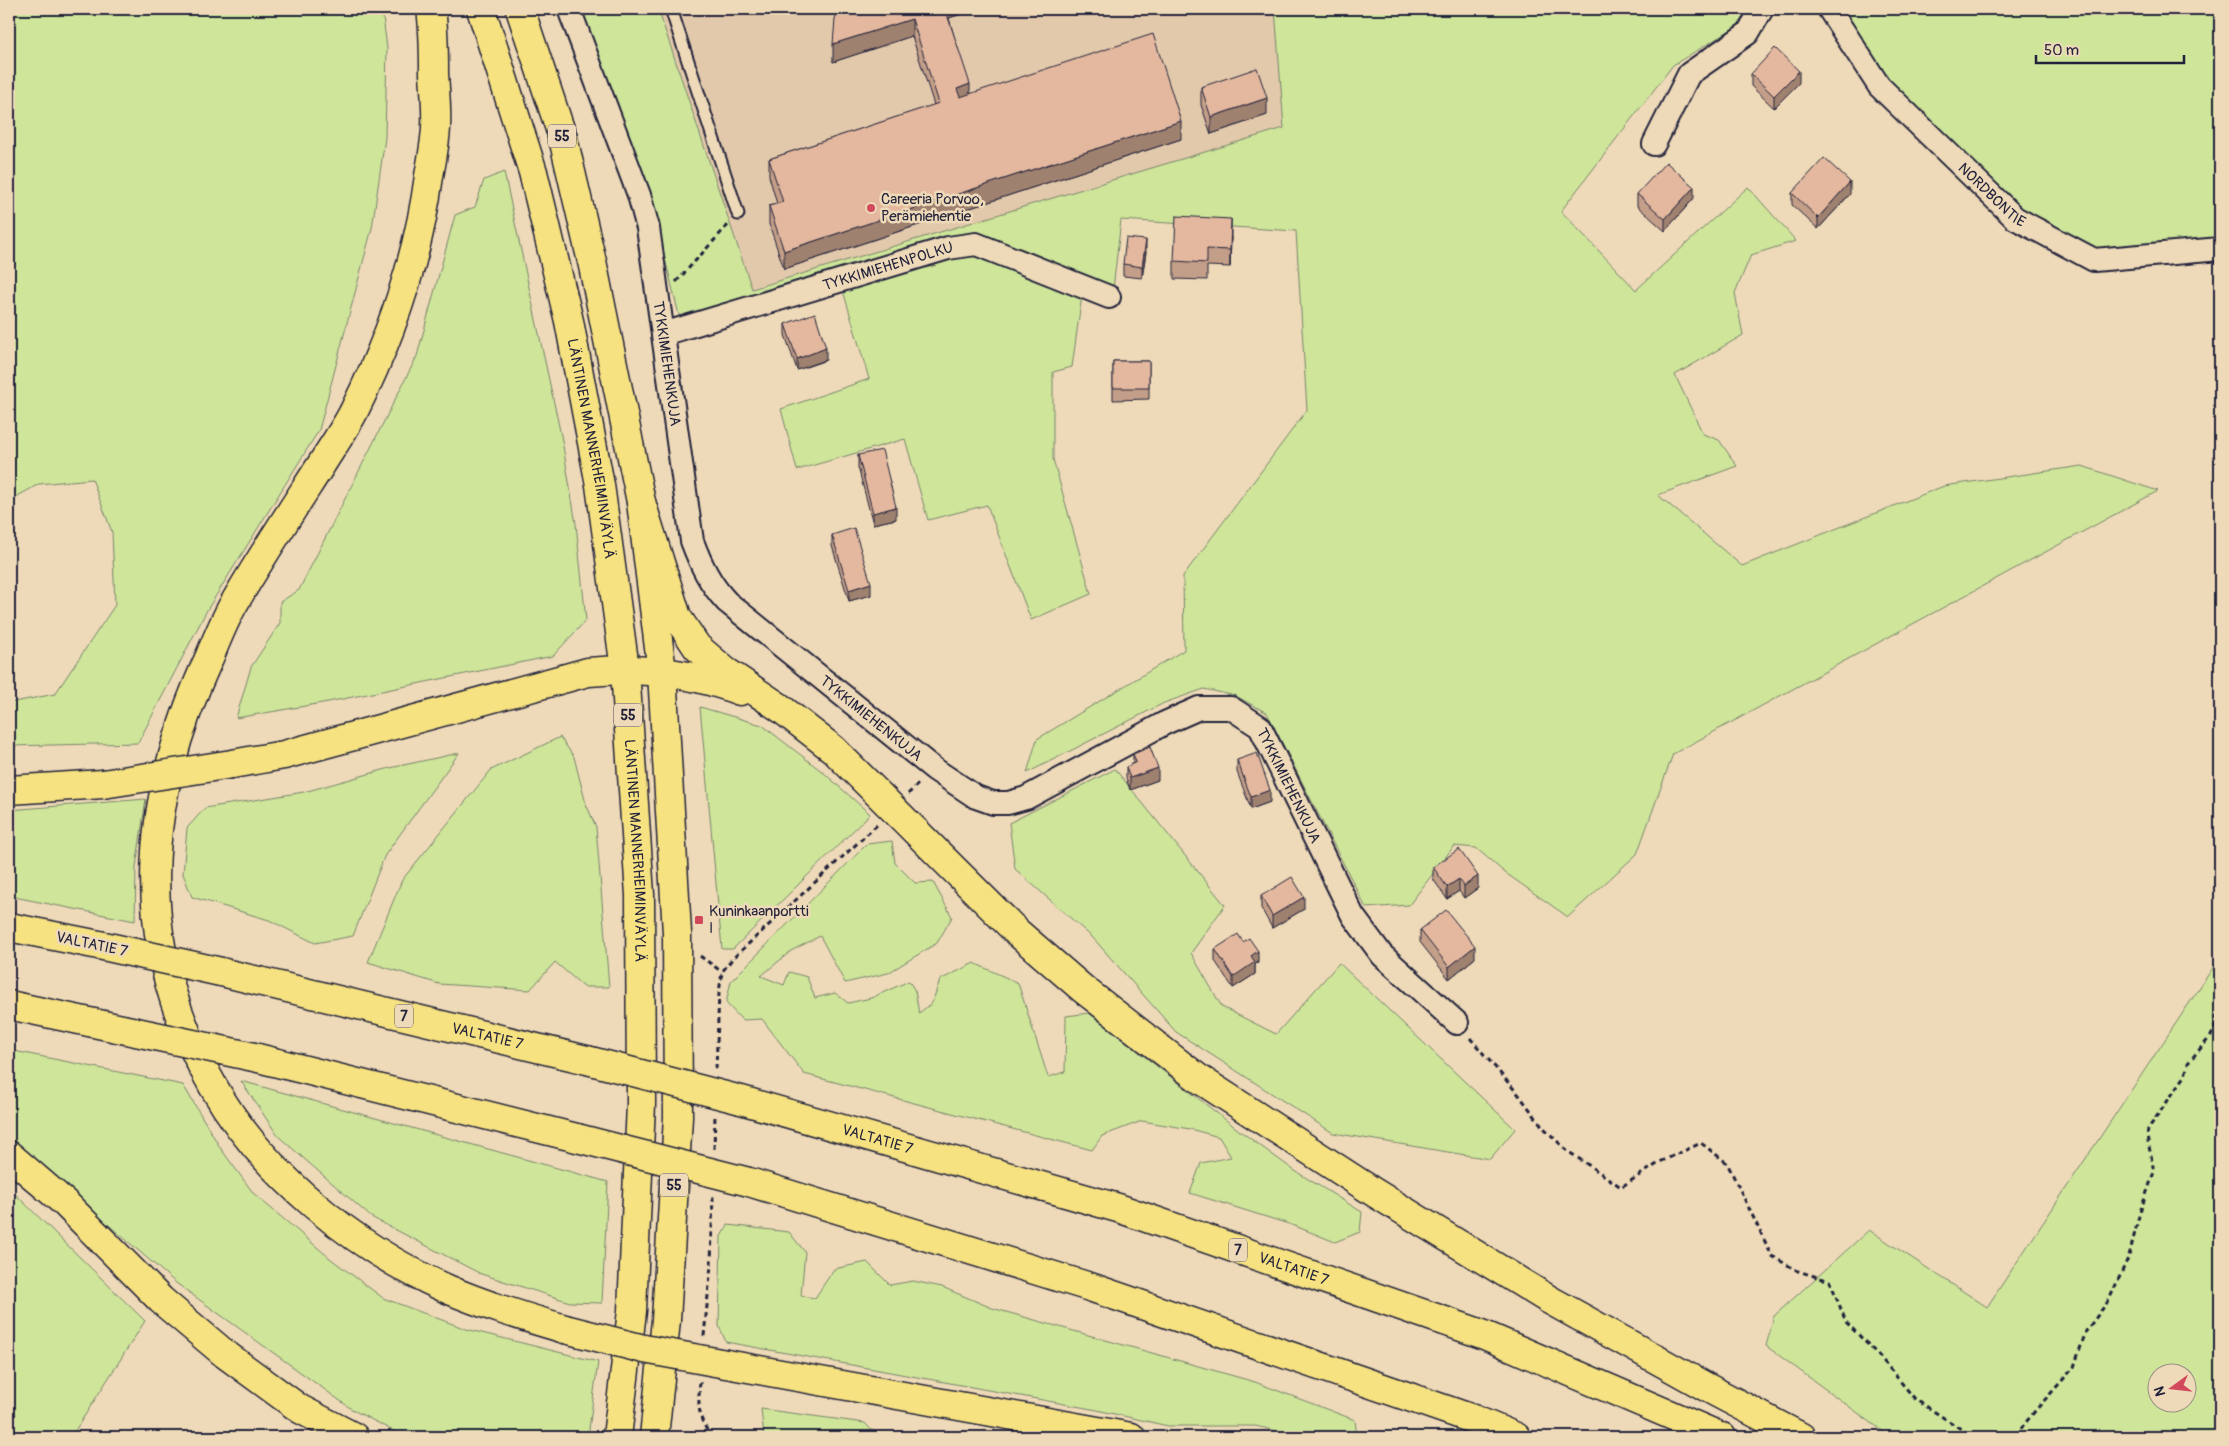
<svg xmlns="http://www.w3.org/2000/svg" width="2229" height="1446" viewBox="0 0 2229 1446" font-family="Pangolin,sans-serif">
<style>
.built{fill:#e3c9ab}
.green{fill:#cee59a;stroke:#78846a;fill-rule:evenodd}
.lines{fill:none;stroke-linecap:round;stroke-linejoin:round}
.lane-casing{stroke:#22223b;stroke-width:15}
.street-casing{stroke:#22223b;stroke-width:26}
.primary-casing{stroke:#22223b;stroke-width:31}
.highway-casing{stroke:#22223b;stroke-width:31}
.path{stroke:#22223b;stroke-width:3;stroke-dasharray:5 4;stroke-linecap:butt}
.lane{stroke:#eedab8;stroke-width:11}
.street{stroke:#eedab8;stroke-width:22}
.primary{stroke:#f7e281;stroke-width:28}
.highway{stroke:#f7e281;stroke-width:28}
.highway-bridge-casing{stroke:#22223b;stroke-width:31;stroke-linecap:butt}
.highway-bridge{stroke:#f7e281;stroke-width:28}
.wall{fill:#c39e88;stroke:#22223b}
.shaded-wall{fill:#9f816f;stroke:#22223b}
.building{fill:#e3b89e;stroke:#22223b}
.poi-dot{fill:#d1495b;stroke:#eedab8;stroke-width:2}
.labels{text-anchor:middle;stroke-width:5;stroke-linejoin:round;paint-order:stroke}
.shield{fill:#eedab8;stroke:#5f5960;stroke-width:1}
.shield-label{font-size:14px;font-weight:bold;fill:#22223b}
.street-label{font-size:15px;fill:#22223b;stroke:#eedab8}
.poi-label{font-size:15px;fill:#22223b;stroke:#eedab8;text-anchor:start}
</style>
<rect width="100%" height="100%" fill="#eedab8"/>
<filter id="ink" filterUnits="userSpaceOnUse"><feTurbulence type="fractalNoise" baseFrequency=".02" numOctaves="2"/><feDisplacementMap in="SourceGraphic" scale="10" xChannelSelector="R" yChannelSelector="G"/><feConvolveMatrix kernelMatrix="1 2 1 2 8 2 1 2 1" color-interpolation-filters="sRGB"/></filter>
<g filter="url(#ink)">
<path class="built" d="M658,9H1275L1285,128L752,289Z"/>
<path class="green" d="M9,9H382L387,48L385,138L372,228L319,430L207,610L138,743L9,746V703L55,694L115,605L112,532L92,479L39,484L9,501Z
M578,9H658L752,289L1284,128L1275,9H1747L1739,25L1673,65L1561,211L1636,290L1748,187L1796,241L1751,255L1735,293L1743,335L1675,375L1703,434L1719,440L1737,466L1658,495L1742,566L1944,486L2082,466L2158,491L1673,754L1637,854L1568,917L1504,872L1476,848L1454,846L1409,905L1366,908L1267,713L1236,696L1204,689L1164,703L1027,773L1037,739L1184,650L1183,576L1307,410L1296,231L1121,220L1113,289L976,237L680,319L653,210Z
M1837,9H2220V239L2096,250L2019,210L1886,81Z
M504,172L562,440L576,524L586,620L553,656L328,702L236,718L251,667L280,623V602L299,590L417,356L455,215L475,207L484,180Z
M974,251L1082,295L1072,367L1053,372V459L1091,594L1031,620L987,505L928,520L905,439L797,470L781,409L869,379L842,287Z
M700,707L762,725L824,773L870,814L733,949H722Z
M560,737L574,757L586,804L596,827L609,987H584L555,962L530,990L439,984L368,962L402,880L491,770Z
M459,753L385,855L353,936L315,943L269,920L192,897L183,874L187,828L205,808L304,792L390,768Z
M1115,769L1225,905L1191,953L1222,1007L1276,1034L1339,963L1515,1129L1490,1159L1333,1133L1176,1032L1093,938L1015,869L1009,823Z
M146,799L136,867L135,921L9,896V810Z
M892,841L895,863L915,883L933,882L952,917L937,943L888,973L845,983L820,936L791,951L761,976L784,985L789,972L807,977L815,998L835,993L848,1003L871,998L909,981L915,991L919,1013L932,1003L940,980L974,963L1018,983L1048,1077L1065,1072L1066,1016L1089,1013L1240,1131L1295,1171L1362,1212L1360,1232L1335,1242L1295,1226L1190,1193L1201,1163L1231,1157L1219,1137L1190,1129L1142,1121L1102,1136L1092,1150L804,1074L762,1019L742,1020L726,1003L731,981L867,844Z
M2220,957V1437H1891L1766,1346L1774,1316L1869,1230L1987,1307ZM2156,1374H2186V1404H2156Z
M9,1050L183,1085L221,1149L254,1194L331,1259L383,1298L466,1329L598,1362L588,1437H405L353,1410L176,1283L9,1139Z
M241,1081L608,1182L602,1303L570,1302L481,1274L371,1217L278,1136Z
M9,1188L145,1321L71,1437H9Z
M728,1225L789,1232L805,1252L801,1296L815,1298L834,1269L867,1262L890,1285L913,1281L942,1287L992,1308L1255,1382L1355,1420L1357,1437H1305L1255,1426H1168L1097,1410L726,1342L719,1326L721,1236Z
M761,1409L865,1423L875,1434L868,1437H764Z"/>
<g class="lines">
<g class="lane-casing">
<path id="lane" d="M671,9L738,214"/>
</g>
<g class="street-casing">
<g id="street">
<path id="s1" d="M569,9L639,195L648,228L692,541C701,565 710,584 727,602L934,769L976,797L993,803H1008L1026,798L1165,723L1199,708H1231L1260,727L1353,916L1382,955L1457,1023"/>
<path id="s2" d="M1829,9L1879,86L2015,218L2094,260L2220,249"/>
<path d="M1654,144L1689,74L1748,33L1762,9"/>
<path id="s3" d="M663,334L948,248L976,244L1109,297"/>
</g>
</g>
<g class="primary-casing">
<g id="primary">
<path id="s4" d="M481,9L533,172L569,321L600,485L625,669L640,895L641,1104L632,1311L617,1437"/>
<path d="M520,9L563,138L593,266L641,502L662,672L677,933L678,1117L666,1320L654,1437"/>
</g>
</g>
<g class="highway-casing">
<g id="highway">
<path d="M431,9C434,30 434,51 434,73C435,91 437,110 436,128C435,144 432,160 429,176C418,258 391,337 354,411C345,429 332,447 321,465C292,510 263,554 236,600C225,618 217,639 209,658C142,804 131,944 213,1086C262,1173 354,1247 445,1288C484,1305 524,1317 565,1329"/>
<path d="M641,502L677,617L697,647L725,671L779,707L833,749L1017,932L1083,989L1198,1078L1375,1193L1548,1299L1708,1388L1801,1437"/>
<path d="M232,764L284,755L588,672C640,667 692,672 740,691"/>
<path d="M9,790L103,784"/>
<path d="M9,927L99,945"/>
<path id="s5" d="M221,972L587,1060"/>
<path d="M9,1005L122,1029"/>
<path d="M254,1057L577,1138"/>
<path id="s6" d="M741,1100L1118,1208L1482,1334L1722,1437"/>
<path d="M9,1155L66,1204L161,1300L225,1354L300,1409L354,1437"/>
<path d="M749,1182L1090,1287L1473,1419L1516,1437"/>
<path d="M726,1364L1131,1437"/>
</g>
</g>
<path class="path" d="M676,282L729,224
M908,794L920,782
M700,956L722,972
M1470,1038L1519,1095L1543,1127L1566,1150L1621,1187L1662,1161L1701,1143L1727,1163L1772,1256L1798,1271L1830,1281L1846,1322L1880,1357L1915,1399L1967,1433L1977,1437
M716,1069L719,993L722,972L732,959L877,825
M714,1149L715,1115
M704,1336L711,1265L713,1195
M700,1382C698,1404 697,1421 713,1437
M2017,1437L2022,1427L2035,1411L2074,1367L2086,1331L2109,1300L2129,1256L2140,1212L2154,1172L2147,1136L2148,1129L2185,1076L2188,1063L2211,1036L2215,1028V1017L2220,1010"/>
<use href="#lane" class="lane"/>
<use href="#street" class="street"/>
<use href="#primary" class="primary"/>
<use href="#highway" class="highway"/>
<g class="highway-bridge-casing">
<path id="highway-bridge" d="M103,784L232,764
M99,945L221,972
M122,1029L254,1057
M587,1060L741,1100
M577,1138L749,1182
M565,1329L644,1349L726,1364"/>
</g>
<use href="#highway-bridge" class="highway-bridge"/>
</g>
<path class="wall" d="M838,9H977L949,18L970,93L1181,139L784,269L769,224V206L777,204L769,176V159L934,105L912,36L833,62Z
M1751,74L1799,83L1774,108L1751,86Z
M1201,87L1267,115L1211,134L1201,105Z
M1792,193L1850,194L1818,229L1792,205Z
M1637,194L1694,198L1665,231L1637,206Z
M1231,237L1230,267L1207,266V280L1174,279V261Z
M1146,252L1142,278L1123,276V264Z
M785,324L826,360L797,370L785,335Z
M1113,361H1149V399L1113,400Z
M858,455L896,519L873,524L858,467Z
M832,535L871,595L849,601L832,546Z
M1133,754L1158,780L1130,790L1126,778V767L1133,764Z
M1237,760L1270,802L1251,809L1237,772Z
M1433,867L1478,888L1464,898L1459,891L1447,899L1433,879Z
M1261,896L1304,909L1272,928L1261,908Z
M1420,930L1475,958L1449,979L1420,942Z
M1215,949L1258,963L1255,964V974L1233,988L1215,961Z"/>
<path class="shaded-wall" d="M930,9H977L930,24Z
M912,19V36L833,62V44Z
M1799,71V83L1774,108V96Z
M970,84V102L957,106V89Z
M1267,98V115L1211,134V117Z
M1181,121V139L784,269V251Z
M1850,182V194L1818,229V218Z
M1694,187V198L1665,231V219Z
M1231,219V237L1230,267V250Z
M1146,240V252L1142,278V267Z
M826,348V360L797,370V359Z
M896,507V519L873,524V513Z
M871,583V595L849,601V590Z
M1158,768V780L1130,790V778Z
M1270,790V802L1251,809V797Z
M1478,876V888L1464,898V886Z
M1459,879V891L1447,899V887Z
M1304,897V909L1272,928V916Z
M1475,946V958L1449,979V967Z
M1258,951V963L1255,964V974L1233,988V977L1251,956Z"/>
<path class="building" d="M838,9H931L933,15L946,11L970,84L957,89L960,97L1153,34L1181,121L784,251L769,206L783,202L769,159L939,103L912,19L833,44L835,19Z
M1775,48L1799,71L1774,96L1751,74Z
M1257,68L1267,98L1211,117L1201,87Z
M1824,158L1850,182L1818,218L1792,193Z
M1666,162L1694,187L1665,219L1637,194Z
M1176,216L1231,219L1230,250L1207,249V263L1174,261Z
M1126,238L1146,240L1142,267L1123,264Z
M815,313L826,348L797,359L785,324Z
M1113,361H1149V388H1113Z
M882,450L896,507L873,513L858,455Z
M854,528L871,583L849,590L832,535Z
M1150,747L1158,768L1130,778L1126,767L1136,762L1133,754Z
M1257,753L1270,790L1251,797L1237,760Z
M1459,849L1478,876L1464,886L1459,879L1447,887L1433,867Z
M1292,877L1304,897L1272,916L1261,896Z
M1446,910L1475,946L1449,967L1420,930Z
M1238,934L1243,942L1249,938L1258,951L1251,956L1255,962L1233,977L1215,949Z"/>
</g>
<g class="poi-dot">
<circle cx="871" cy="208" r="5"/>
<rect x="694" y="915" width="10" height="10" rx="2.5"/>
</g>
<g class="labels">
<g class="shield">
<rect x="548" y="124.5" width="28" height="23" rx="4"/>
<rect x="614" y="703.5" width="28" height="23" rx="4"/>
<rect x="395" y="1004.5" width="18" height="23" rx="4"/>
<rect x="660" y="1173.5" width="28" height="23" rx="4"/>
<rect x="1229" y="1238.5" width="18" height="23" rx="4"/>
</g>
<g class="shield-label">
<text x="562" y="141">55</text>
<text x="628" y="720">55</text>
<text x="404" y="1021">7</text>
<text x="674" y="1190">55</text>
<text x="1238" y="1255">7</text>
</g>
<g class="street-label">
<text dy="5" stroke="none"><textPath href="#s2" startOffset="249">NORDBONTIE</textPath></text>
<text dy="5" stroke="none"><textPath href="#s3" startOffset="235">TYKKIMIEHENPOLKU</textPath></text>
<text dy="5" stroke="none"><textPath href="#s1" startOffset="370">TYKKIMIEHENKUJA</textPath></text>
<text dy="5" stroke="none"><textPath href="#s4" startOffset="454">LÄNTINEN MANNERHEIMINVÄYLÄ</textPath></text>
<text dy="5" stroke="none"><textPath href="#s1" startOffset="805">TYKKIMIEHENKUJA</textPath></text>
<text dy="5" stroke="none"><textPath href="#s1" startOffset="1315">TYKKIMIEHENKUJA</textPath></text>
<text dy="5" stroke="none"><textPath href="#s4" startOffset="859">LÄNTINEN MANNERHEIMINVÄYLÄ</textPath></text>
<text transform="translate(92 944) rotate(12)" y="5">VALTATIE 7</text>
<text dy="5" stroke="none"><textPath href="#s5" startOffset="274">VALTATIE 7</textPath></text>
<text dy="5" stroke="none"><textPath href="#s6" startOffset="142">VALTATIE 7</textPath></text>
<text dy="5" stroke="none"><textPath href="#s6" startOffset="578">VALTATIE 7</textPath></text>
</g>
<g class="poi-label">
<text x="881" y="204">Careeria Porvoo,<tspan x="881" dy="17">Perämiehentie</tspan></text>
<text x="709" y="916">Kuninkaanportti<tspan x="709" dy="17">I</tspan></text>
</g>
</g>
<rect width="2229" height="1446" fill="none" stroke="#eedab8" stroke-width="30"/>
<rect x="15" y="15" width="2199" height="1416" fill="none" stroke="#22223b" stroke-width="2" filter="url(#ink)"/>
<g transform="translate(2172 1388) rotate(255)"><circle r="24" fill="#eedab8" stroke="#9c9086"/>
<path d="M0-4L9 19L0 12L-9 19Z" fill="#d1495b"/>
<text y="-8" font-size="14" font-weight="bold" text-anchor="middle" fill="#22223b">N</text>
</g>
<path d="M2036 55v8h148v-8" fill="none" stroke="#22223b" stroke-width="2.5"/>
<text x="2044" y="55" font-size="15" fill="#22223b" stroke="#eedab8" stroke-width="4" paint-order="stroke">50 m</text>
</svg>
